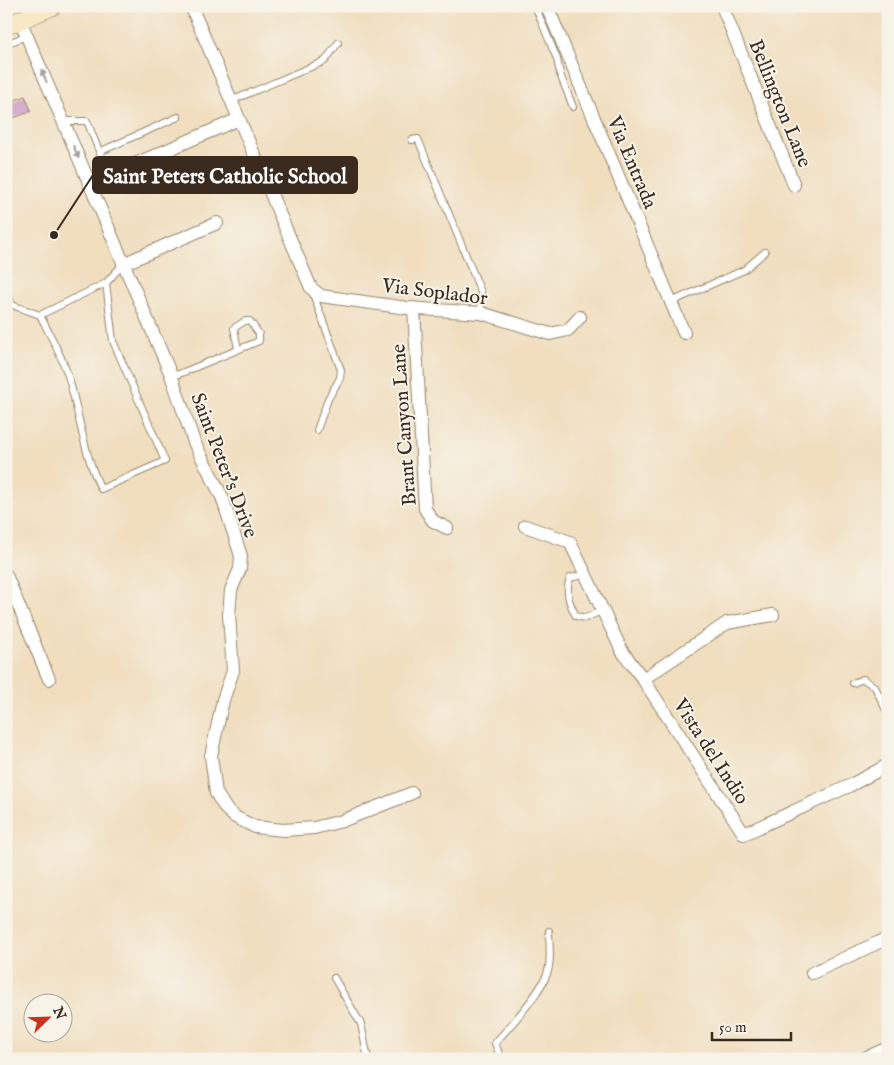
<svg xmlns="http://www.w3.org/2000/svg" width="894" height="1065" viewBox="0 0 894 1065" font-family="'IM FELL English',serif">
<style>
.building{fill:#c591c0}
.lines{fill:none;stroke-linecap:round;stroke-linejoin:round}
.lane-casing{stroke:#96846e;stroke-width:8}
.street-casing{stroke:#96846e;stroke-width:14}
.secondary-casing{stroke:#96846e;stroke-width:19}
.lane{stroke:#fff;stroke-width:6}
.street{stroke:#fff;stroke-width:12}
.secondary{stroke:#f6e9c3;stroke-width:18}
.oneway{fill:#a79f9a}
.labels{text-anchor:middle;stroke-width:4;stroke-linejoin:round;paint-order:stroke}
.street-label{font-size:20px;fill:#3b2a1e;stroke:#f7f3e8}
.leader{fill:none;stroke:#3b2a1e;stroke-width:2}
.callout-dot{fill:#3b2a1e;stroke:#f7f3e8;stroke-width:2}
.callout{fill:#3b2a1e;stroke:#3b2a1e;stroke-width:2}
.callout-label{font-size:21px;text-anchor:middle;font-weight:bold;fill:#fff}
</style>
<rect width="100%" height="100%" fill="#f7f3e8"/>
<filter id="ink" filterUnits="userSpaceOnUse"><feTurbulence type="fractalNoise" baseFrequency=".02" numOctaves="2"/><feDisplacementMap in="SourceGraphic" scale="10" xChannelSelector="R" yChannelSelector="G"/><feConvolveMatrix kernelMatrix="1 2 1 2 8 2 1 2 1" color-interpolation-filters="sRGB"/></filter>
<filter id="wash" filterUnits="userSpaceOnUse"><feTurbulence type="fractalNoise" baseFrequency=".0096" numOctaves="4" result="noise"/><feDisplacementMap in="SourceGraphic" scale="20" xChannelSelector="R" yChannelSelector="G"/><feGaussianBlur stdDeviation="1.12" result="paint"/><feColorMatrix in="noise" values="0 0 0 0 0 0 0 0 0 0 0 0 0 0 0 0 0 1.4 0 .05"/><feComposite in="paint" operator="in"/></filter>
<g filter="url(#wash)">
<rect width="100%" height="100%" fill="#f0debf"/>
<g id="blocks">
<path class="building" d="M6,85L13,101L25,96L31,111L6,121Z"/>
</g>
</g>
<g filter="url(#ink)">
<use href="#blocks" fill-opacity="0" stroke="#96846e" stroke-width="1"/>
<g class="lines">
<g class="lane-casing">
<path id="lane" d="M535,6L557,59L560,74L573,107
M6,44L26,36
M231,101L325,61L338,43
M63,121H87L109,176
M412,140L418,139L481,292V313
M99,152L178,117
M6,291L12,305L40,315C51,337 65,362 71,386C80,420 85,457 101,489L165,461L113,341L106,283L123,264
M312,291L341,370L340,378L328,399L317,430
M671,302L744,270L765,252
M40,315L106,283
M171,375L179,374L259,341V334L250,321H245L234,328L238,349
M586,574L570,578C565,592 569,603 576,616L586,618L603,610
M853,683L863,679L875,687L888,714
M334,978L361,1024L368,1059
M501,1059L495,1043C510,1026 539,995 547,974C552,961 549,944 549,931"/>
</g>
<g class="street-casing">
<path id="street" d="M191,6L311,288L321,296L407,308L481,313L550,334L568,330L580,317
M547,6L684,333
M722,6L794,185
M20,20L171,375L194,442L222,497L241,556L240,569L231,590L229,615L233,671L223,700L211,756L216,793L226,809L235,817L255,827L283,830L314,828L342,821L412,793
M89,184L239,119
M123,264L217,223
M414,308L425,509L433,521L447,528
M525,526L570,542L622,651L643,679
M6,575L49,679
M773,615L727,623L643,679L744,834L849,786L888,765
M812,973L888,938
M863,1059L888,1048"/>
</g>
<g class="secondary-casing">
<path id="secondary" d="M6,26L53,6"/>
</g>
<use href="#lane" class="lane"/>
<use href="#street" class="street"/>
<use href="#secondary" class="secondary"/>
</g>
<defs><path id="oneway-solid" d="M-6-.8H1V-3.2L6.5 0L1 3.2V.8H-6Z" transform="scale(1.25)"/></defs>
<g class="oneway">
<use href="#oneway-solid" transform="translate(44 76) rotate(-113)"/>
<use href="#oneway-solid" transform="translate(76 152) rotate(67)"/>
</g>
</g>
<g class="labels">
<g class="street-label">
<text transform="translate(781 103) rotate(68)" y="7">Bellington Lane</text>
<text transform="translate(633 162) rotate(67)" y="7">Via Entrada</text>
<text transform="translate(435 291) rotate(7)" y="7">Via Soplador</text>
<text transform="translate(403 425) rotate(-94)" y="7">Brant Canyon Lane</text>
<text transform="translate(225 465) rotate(69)" y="7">Saint Peter's Drive</text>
<text transform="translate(712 751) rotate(57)" y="7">Vista del Indio</text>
</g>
</g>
<path class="leader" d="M54 235L93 175"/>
<circle class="callout-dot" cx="54" cy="235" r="5"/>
<rect class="callout" x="93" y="157" width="264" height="36" rx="5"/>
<g class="callout-label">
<text x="225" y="183">Saint Peters Catholic School</text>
</g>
<rect width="894" height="1065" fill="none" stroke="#f7f3e8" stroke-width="25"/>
<g transform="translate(48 1018) rotate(67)"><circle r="24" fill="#f7f3e8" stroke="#aca397"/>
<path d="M0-4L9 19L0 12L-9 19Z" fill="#c8321e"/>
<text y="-8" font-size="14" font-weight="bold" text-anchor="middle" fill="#3b2a1e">N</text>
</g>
<path d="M712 1032v8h79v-8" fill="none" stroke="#3b2a1e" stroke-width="2.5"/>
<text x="719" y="1032" font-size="15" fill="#3b2a1e" stroke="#f7f3e8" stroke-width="4" paint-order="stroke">50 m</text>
</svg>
